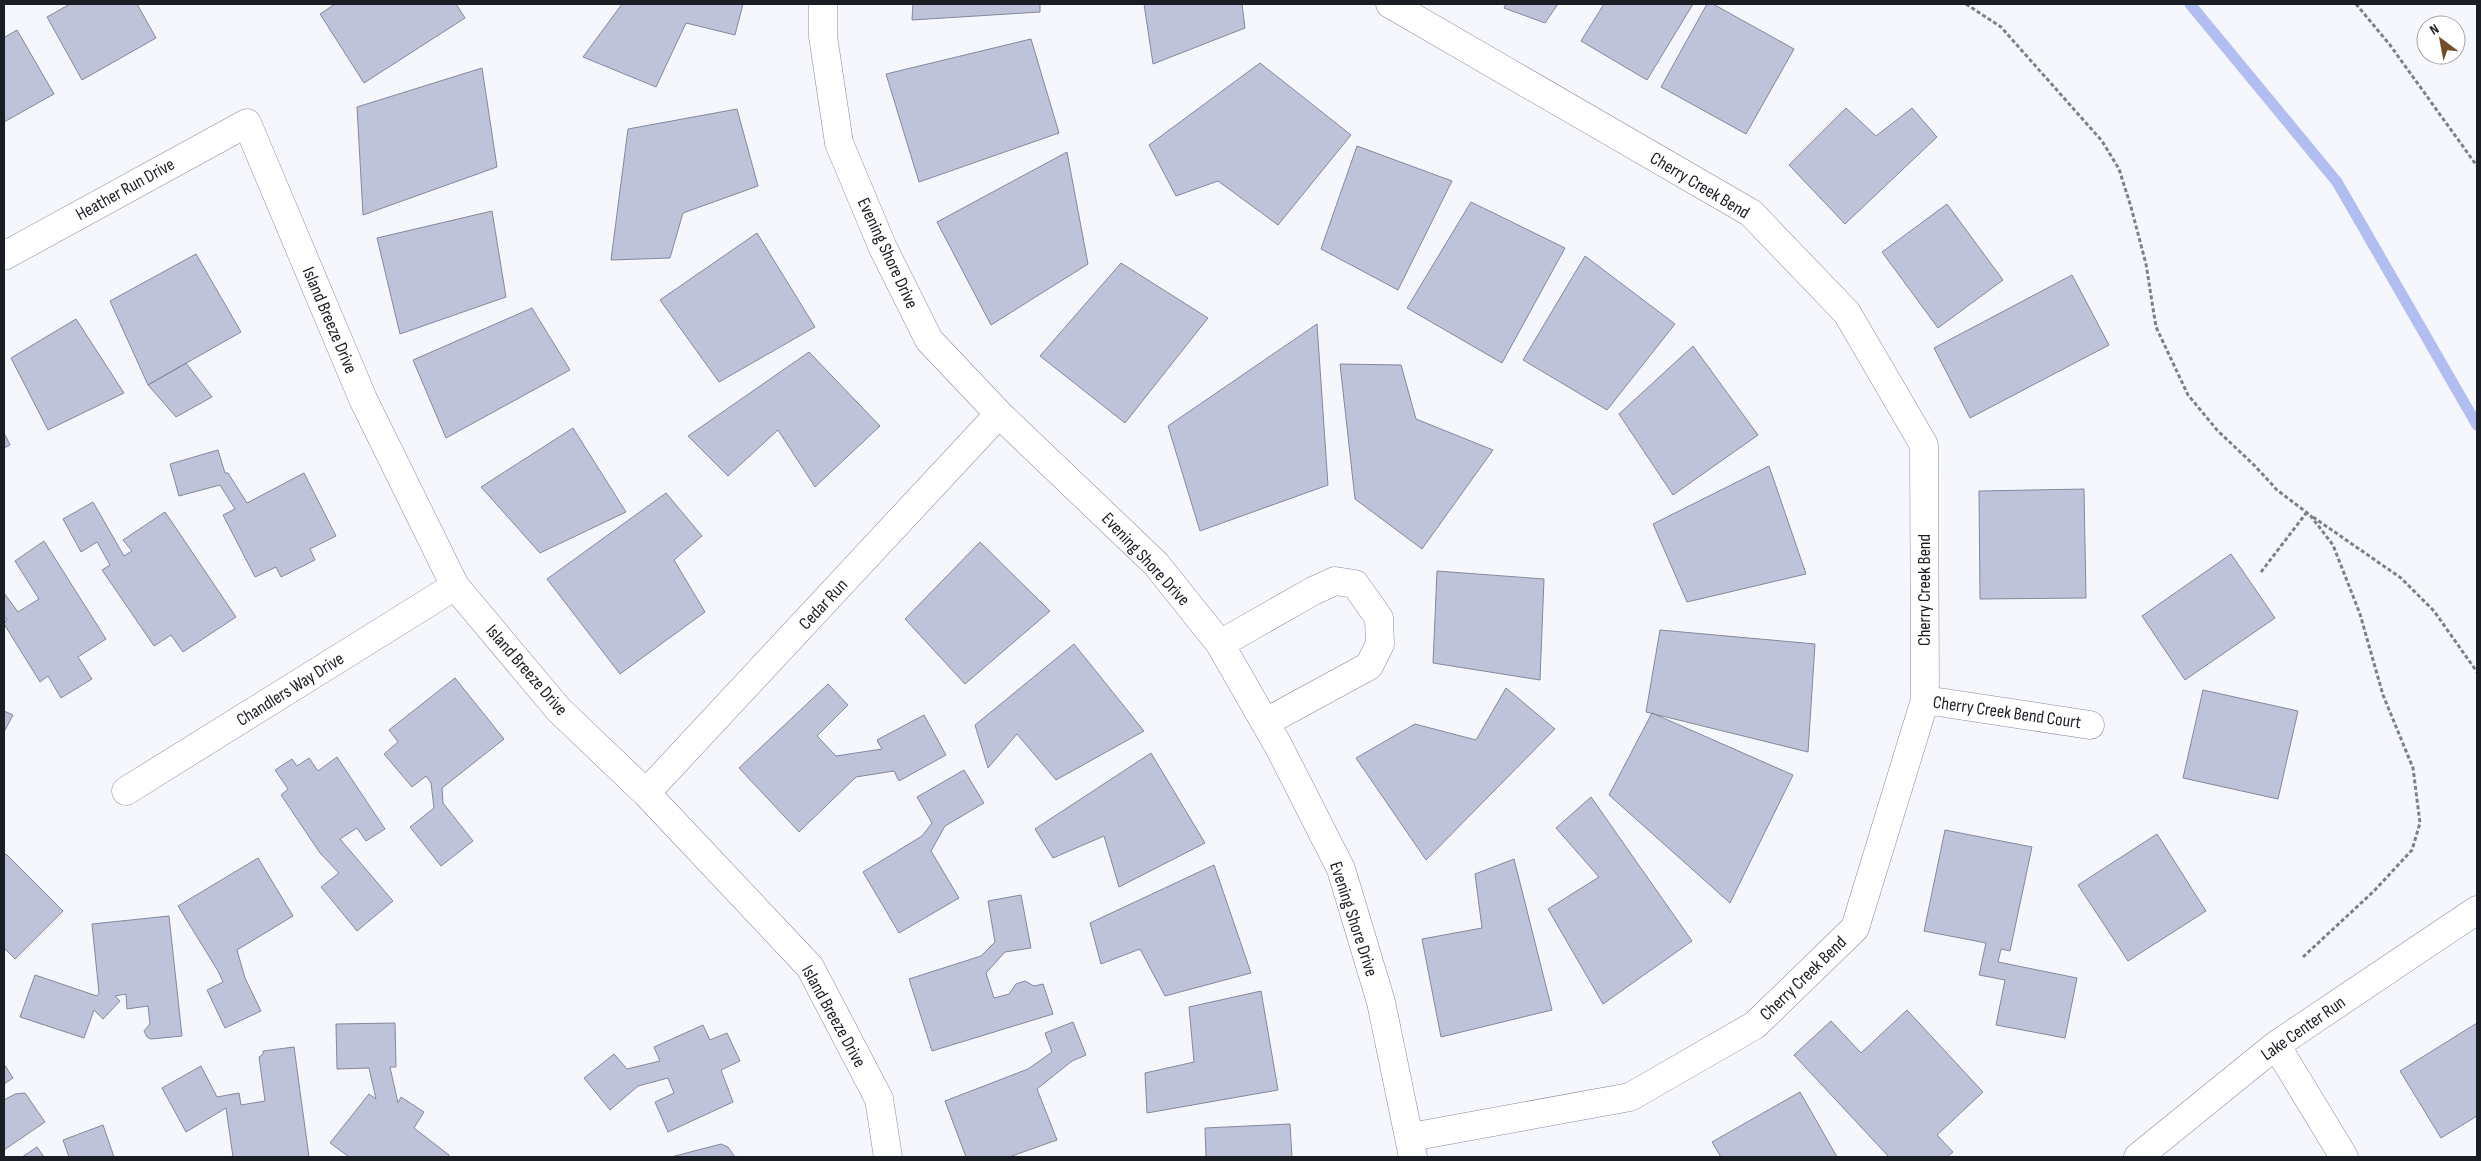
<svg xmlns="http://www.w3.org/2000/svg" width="2481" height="1161" viewBox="0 0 2481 1161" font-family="'Sofia Sans Condensed',sans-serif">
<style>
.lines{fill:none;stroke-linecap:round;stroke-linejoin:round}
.stream{stroke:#b2bdf2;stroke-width:11}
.building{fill:#bec3d9;stroke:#84889d}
.minor-casing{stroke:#868ba0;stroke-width:29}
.path{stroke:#7e8087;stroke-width:3;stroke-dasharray:4 2.5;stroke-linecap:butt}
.minor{stroke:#fff;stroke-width:28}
.labels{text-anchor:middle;stroke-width:4;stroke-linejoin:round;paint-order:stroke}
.street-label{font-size:18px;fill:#1b1d25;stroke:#fff}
</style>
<rect width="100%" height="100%" fill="#f6f7fc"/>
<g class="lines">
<path class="stream" d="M2190,4L2337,182L2477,425"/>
</g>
<path class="building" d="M70,4H137L156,38L82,80L47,17Z
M335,4H456L465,18L364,83L320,14Z
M622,4H743L735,35L686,23L656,87L583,57Z
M913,4H1040V12L912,20Z
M1144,4H1242L1245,28L1153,64Z
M1506,4H1558L1545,23L1504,8Z
M1604,4H1693L1647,80L1581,41Z
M1707,4H1713L1794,49L1746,134L1661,87Z
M17,30L54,94L4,122V34L5,37Z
M1031,39L1059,133L919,182L886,74Z
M1260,63L1351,135L1278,225L1218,181L1176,196L1149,145Z
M482,68L497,167L363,215L357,107Z
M1846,108L1876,136L1912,108L1937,137L1845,224L1789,165Z
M737,109L758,186L683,213L670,258L611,260L628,129Z
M1357,146L1452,181L1398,290L1321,249Z
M1067,152L1088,264L991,325L937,222Z
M1471,202L1565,248L1502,363L1407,308Z
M1947,204L2003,280L1938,328L1882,252Z
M492,211L506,297L400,334L377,238Z
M757,233L815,327L719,382L660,300Z
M196,254L241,332L148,385L110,301Z
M1585,256L1675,324L1607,410L1523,360Z
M1121,263L1208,318L1125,423L1040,356Z
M2072,275L2109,345L1970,418L1934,348Z
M532,308L570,370L446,438L413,360Z
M76,319L124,393L48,430L11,358Z
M1317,324L1328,485L1200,531L1168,426Z
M1693,346L1758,435L1673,495L1619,414Z
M809,352L880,426L815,487L778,430L728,476L688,436Z
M186,363L212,397L176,417L148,385Z
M1340,364L1401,365L1416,419L1493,450L1422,549L1355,499Z
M573,428L626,512L540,553L481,487Z
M4,433L10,445L4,448Z
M218,450L225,473H228L247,503L304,473L336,536L310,549L315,560L281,577L276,567L255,577L223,515L235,509L220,485L179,496L170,464Z
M1769,466L1806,574L1687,602L1653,524Z
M2084,489L2086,598L1980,599L1979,491Z
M666,493L702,536L674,560L705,612L620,674L547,579Z
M93,502L124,556L132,551L123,540L165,512L236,617L183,652L171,635L154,646L102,570L110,565L97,542L81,552L63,519Z
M44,541L106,639L78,657L92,679L61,698L48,676L40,682L4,624L7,619L4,617V593L18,612L39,599L15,561Z
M980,542L1050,611L965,684L905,619Z
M2231,554L2275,618L2185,680L2142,616Z
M1437,571L1544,579L1540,680L1433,663Z
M1660,630L1815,644L1808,752L1646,712Z
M1074,644L1144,731L1056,780L1017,734L988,768L975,725Z
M455,678L504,739L442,788L443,803L473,841L441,866L410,827L434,808L431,783L426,776L412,787L384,754L398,742L389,730Z
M828,684L848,705L817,736L836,756L882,749L877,740L924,715L946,755L899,781L894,771L856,777L799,832L739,768Z
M1506,688L1555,729L1426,860L1356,758L1415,724L1476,740Z
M2203,690L2298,711L2278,799L2183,778Z
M4,711L13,715L4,732Z
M1652,713L1793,775L1730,903L1609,795Z
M1151,753L1205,843L1119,887L1104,836L1053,858L1035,829Z
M337,757L385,829L366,841L357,828L340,839L393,901L357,931L321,887L339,873L320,853L281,795L288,789L275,770L292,759L297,766L309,758L318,771Z
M964,770L984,803L945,826L931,851L959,898L899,933L863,872L922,836L932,823L917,797Z
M1591,797L1692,941L1603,1004L1548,909L1599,877L1556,828Z
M1945,830L2032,847L2010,951L2001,949L1998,962L2077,978L2065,1038L1996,1025L2005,980L1979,975L1986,943L1924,931Z
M2157,834L2206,911L2128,961L2078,885Z
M6,854L63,911L15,959L4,948V856Z
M258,858L293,916L237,950L245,978L261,1011L225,1028L207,990L223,982L218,971L178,906Z
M1514,859L1552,1010L1441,1037L1422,939L1482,928L1475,874Z
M1214,865L1251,973L1165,996L1140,949L1101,964L1090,923Z
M1021,895L1031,948L1005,952L986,973L994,998L1009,994L1016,984L1025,981L1034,986L1043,984L1053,1014L932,1051L909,979L981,956L995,942L988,901Z
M169,916L182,1036L151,1039L147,1037L144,1031L150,1024L148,1006L127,1009L126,994L115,996L120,1001L103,1019L94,1010L84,1038L20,1017L35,975L97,996L99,993L92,924Z
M1261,991L1278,1090L1147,1113L1145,1073L1194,1062L1189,1007Z
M1907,1010L1983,1092L1937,1135L1953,1152L1947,1157H1889L1794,1055L1831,1021L1861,1053Z
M1073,1022L1086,1055L1072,1061L1037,1089L1057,1140L1009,1157H966L945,1101L1028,1069L1052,1052L1045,1033Z
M395,1023L396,1067H390L398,1103L401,1097L424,1112L414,1128L449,1155L448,1157H349L330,1143L369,1094L376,1099L369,1068L337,1069L336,1024Z
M2477,1023V1116L2441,1138L2400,1071Z
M703,1025L710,1040L727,1033L740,1061L721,1070L733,1102L668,1132L655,1102L674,1093L668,1078L638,1086L610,1110L584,1078L614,1054L627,1069L660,1061L654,1047Z
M294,1047L309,1157H233L226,1108L186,1132L162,1088L201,1066L217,1097L239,1093L241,1105L265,1101L259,1057L263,1054V1051Z
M4,1064L13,1078L4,1084Z
M1800,1092L1837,1157H1721L1712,1142Z
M25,1093L45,1122L4,1150V1100L15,1094Z
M1290,1124L1292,1157H1206L1205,1128Z
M103,1125L114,1157H69L63,1140Z
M721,1144L728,1147L735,1157H671Z
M37,1147L44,1157H22Z"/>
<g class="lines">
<g class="minor-casing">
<path id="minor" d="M823,4V36L839,143L883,248L929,340L999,414L1156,564L1220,644L1279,747L1341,869L1381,1002L1413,1157
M1390,4L1751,213L1847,313L1924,445L1925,700L1855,928L1755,1025L1630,1097L1411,1137
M4,256L247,123L363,399L455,586L559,710L646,793L810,967L879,1099L888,1157
M1220,644L1313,591L1335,581L1355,584L1379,618L1380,644L1369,666L1266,722
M1925,700L2090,725
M126,791L455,586
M646,793L999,414
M2276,1045L2344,1157
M2138,1157L2276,1045L2477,910"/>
</g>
<path class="path" d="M1966,4L2001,27L2102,141L2119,169L2131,207L2146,264L2156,327L2188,395L2217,430L2256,467L2277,490L2310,515L2333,545L2360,614L2383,695L2413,768L2420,823L2412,850L2374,891L2303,957
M2356,4L2390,45L2477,166
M2313,517L2401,578L2434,611L2477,672
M2261,572L2307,512"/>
<use href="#minor" class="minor"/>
</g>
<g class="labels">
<g class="street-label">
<text transform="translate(1700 185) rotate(31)" y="6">Cherry Creek Bend</text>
<text transform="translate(125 189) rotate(-29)" y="6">Heather Run Drive</text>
<text transform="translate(888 253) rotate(65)" y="6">Evening Shore Drive</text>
<text transform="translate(330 320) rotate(67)" y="6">Island Breeze Drive</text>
<text transform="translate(1146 559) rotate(47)" y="6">Evening Shore Drive</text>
<text transform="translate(1924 590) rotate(-90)" y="6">Cherry Creek Bend</text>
<text transform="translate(823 604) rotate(-47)" y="6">Cedar Run</text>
<text transform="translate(527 670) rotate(49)" y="6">Island Breeze Drive</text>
<text transform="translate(290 689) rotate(-32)" y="6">Chandlers Way Drive</text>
<text transform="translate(2007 712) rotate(8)" y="6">Cherry Creek Bend Court</text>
<text transform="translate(1354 919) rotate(72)" y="6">Evening Shore Drive</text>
<text transform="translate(1803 978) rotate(-44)" y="6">Cherry Creek Bend</text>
<text transform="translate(834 1016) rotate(61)" y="6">Island Breeze Drive</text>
<text transform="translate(2303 1028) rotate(-35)" y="6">Lake Center Run</text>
</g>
</g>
<rect width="2481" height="1161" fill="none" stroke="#1b1d25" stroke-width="10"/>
<g transform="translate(2441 40) rotate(328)"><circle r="24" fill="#ffffff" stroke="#a4a5a8"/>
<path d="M0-4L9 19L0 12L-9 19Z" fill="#724d28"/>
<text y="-8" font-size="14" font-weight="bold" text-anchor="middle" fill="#1b1d25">N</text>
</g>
</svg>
